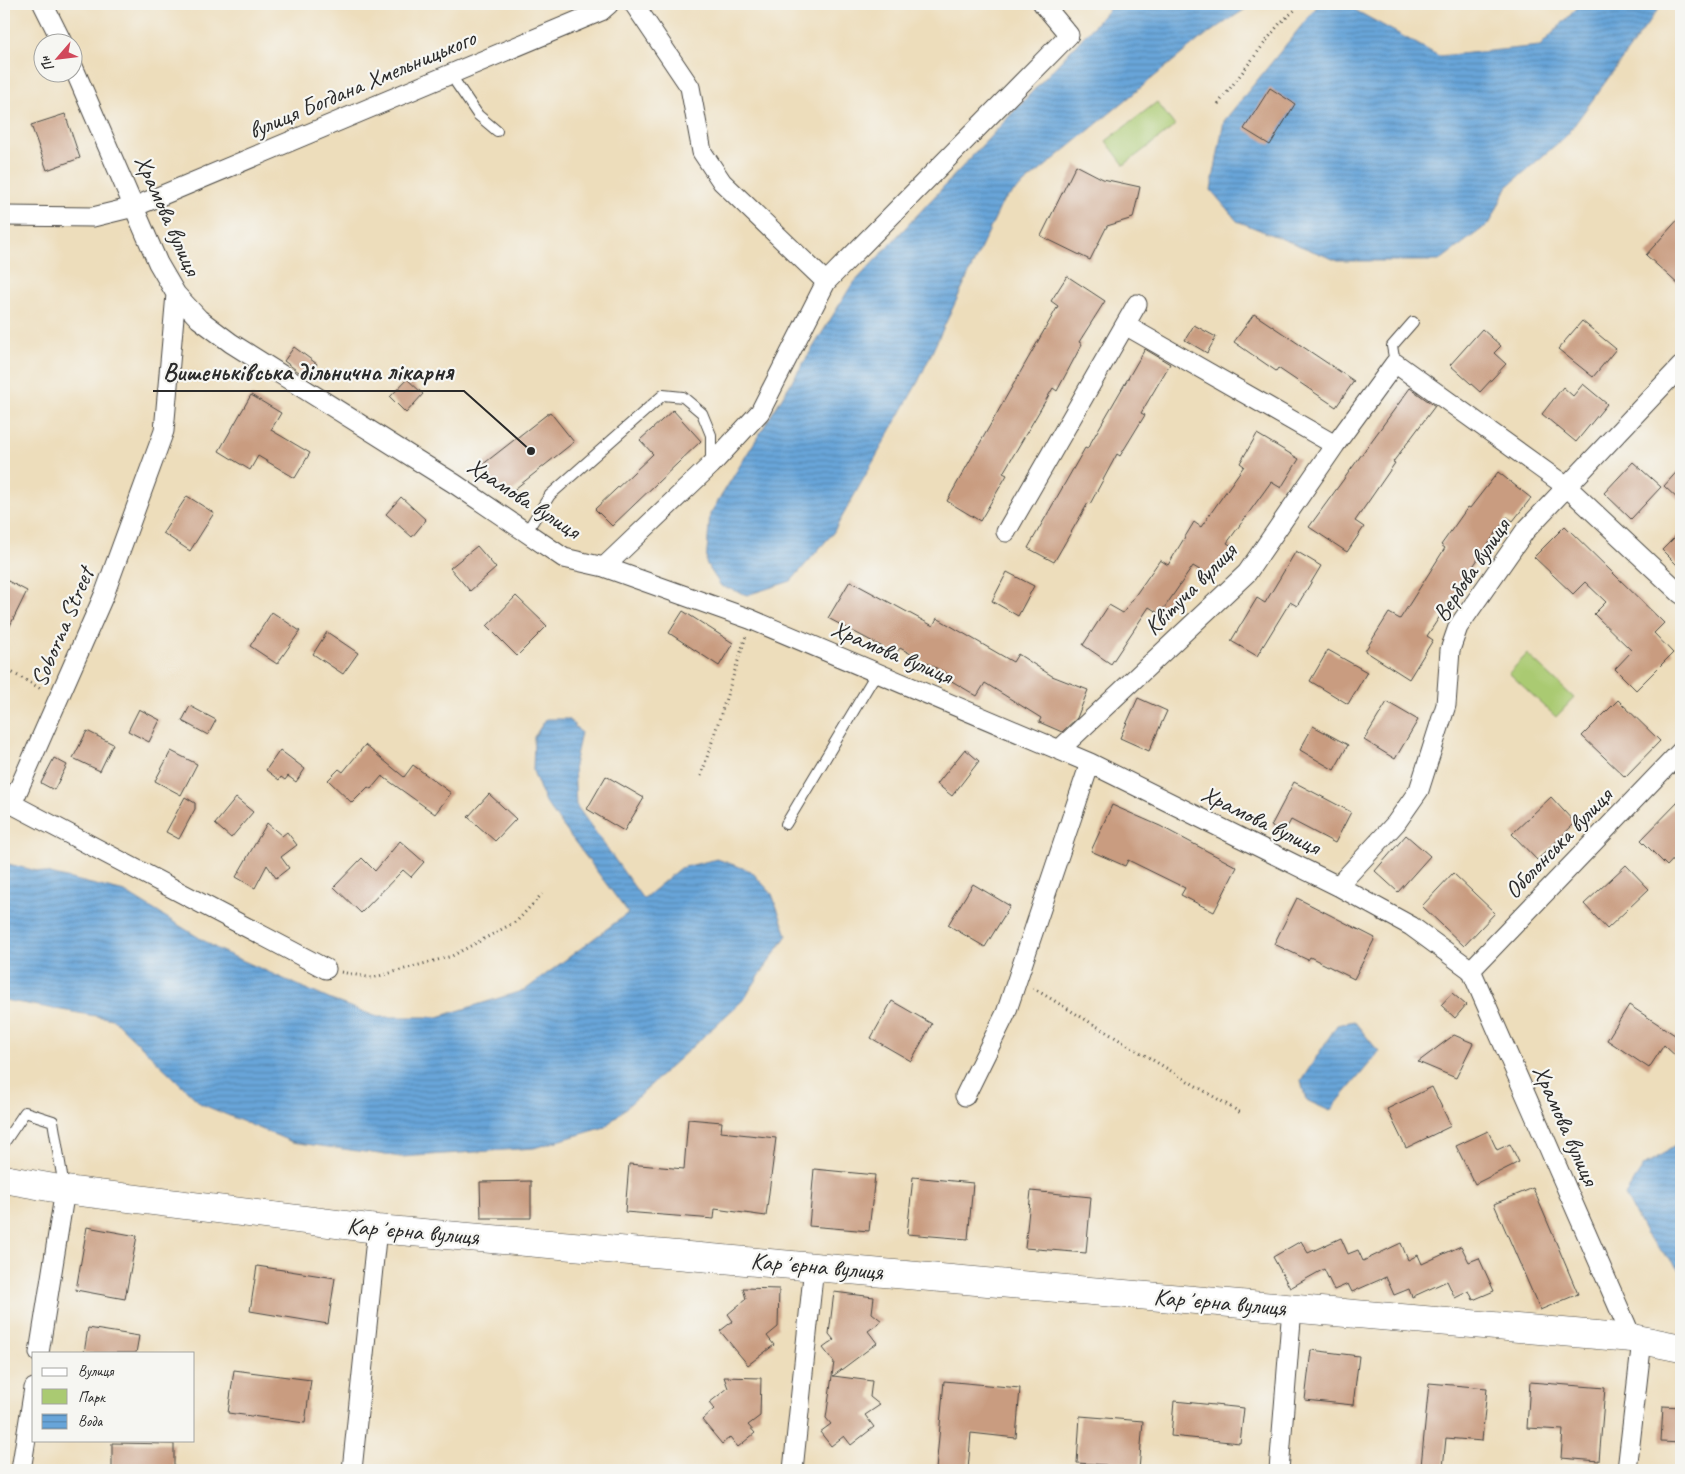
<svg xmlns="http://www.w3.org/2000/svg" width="1685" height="1474" viewBox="0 0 1685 1474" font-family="Caveat,sans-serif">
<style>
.park{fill:#aaca72;stroke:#6a7a4e}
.water{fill:url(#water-rules);stroke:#4a6882}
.building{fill:#c99c80}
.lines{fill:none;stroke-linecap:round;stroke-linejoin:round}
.lane-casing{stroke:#484641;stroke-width:12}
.street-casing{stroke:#484641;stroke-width:21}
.secondary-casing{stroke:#484641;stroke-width:29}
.path{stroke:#484641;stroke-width:3;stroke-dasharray:1 4;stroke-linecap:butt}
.lane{stroke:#fff;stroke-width:10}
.street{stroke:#fff;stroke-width:19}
.secondary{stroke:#fff;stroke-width:28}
.labels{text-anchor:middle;stroke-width:4.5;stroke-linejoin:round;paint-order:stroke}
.street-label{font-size:24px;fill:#2b2b2b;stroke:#f6f6f2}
.leader{fill:none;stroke:#2b2b2b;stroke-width:2}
.callout-dot{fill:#2b2b2b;stroke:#f6f6f2;stroke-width:2}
.callout-label{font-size:25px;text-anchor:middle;font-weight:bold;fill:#2b2b2b;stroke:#f6f6f2;stroke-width:4.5;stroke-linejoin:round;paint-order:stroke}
</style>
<defs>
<pattern id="water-rules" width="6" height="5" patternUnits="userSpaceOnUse" patternTransform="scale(1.25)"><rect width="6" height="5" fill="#68a5d9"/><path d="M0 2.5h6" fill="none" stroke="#5687b0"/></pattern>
</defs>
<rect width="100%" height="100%" fill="#f6f6f2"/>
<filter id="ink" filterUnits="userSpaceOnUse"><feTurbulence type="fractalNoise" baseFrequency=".02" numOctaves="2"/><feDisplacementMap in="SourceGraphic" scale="10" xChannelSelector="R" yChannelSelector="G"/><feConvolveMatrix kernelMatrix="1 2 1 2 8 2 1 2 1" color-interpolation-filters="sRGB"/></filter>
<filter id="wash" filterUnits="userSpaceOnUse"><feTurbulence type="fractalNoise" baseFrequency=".0096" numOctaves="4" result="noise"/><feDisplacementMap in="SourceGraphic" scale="20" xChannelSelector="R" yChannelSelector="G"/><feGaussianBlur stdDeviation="1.12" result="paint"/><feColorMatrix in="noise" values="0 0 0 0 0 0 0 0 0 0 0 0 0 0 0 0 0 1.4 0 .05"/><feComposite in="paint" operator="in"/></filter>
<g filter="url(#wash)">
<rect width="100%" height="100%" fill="#edddbb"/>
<path class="park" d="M1157,102L1175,126L1124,165L1106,141Z
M1527,654L1574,698L1556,717L1509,673Z"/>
<path class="water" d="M1114,4H1253L1200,39L1003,201L918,382L833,533L791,581L747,595L721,586L706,563L710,514L851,286Z
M1319,4H1344L1439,56L1540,46L1581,4H1662L1567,135L1507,187L1490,223L1439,261H1338L1237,221L1211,190L1224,121Z
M546,719H569L581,733L574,765L576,805L643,899L680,868L717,859L751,871L772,894L787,935L743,1000L605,1127L534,1148L401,1157L292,1142L201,1104L113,1019L4,1000V863L125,892L219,950L331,1000L378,1017H438L525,990L628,913L545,802L533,771L534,737Z
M1354,1021L1379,1052L1330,1111L1306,1100L1301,1081L1337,1025Z
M1681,1142V1271L1646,1235L1625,1195L1644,1166Z"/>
<g id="blocks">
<path class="building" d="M1270,88L1295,104L1270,145L1244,129Z
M65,114L80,158L47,170L31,125Z
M1076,165L1103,179L1140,187L1133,218L1107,226L1090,260L1041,236Z
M1681,216V287L1646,255Z
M1067,276L1105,301L1079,342L1082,344L1057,391L1053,388L1003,473L1007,475L980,521L947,501L1058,306L1051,301Z
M1254,314L1354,381L1336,407L1278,368L1276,371L1234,342Z
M1582,321L1616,349L1593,377L1558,349Z
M1194,325L1216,337L1207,353L1185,340Z
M1482,329L1501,346L1494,353L1506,364L1480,392L1450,365Z
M294,347L317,364L307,378L284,361Z
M1145,349L1170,364L1141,413L1145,415L1120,456L1117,454L1090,504L1088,503L1054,562L1028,548L1085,448L1087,449Z
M407,379L423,394L406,413L390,397Z
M1583,384L1607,404L1576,442L1542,414L1563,387L1573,396Z
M1410,388L1435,406L1393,462L1395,463L1355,521L1364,527L1347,552L1309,527Z
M251,395L281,413L271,430L310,453L295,478L258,456L250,470L219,451Z
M673,410L701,441L612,526L595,509L653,454L640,440Z
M550,412L574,442L506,496L482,465Z
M1257,434L1299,459L1281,488L1271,482L1227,543L1232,546L1213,578L1193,566L1160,614L1149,607L1111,664L1083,645L1109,605L1123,613L1160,560L1168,565L1194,522L1201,527L1244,466L1240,463Z
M1633,462L1661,487L1631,519L1604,493Z
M1681,467V502L1664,486Z
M1498,472L1531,498L1513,521L1507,517L1465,578L1427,636L1433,640L1409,679L1365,651L1389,613L1400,619L1445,548L1441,545L1468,507L1470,508Z
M187,496L214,513L190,551L163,533Z
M401,497L426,520L412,537L386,514Z
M1565,526L1664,623L1654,633L1673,653L1636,690L1615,669L1632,651L1594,614L1606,602L1585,582L1573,594L1534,557Z
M1681,531V569L1662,550Z
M477,546L496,568L470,591L450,568Z
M1296,551L1321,566L1297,606L1290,602L1257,656L1231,641L1257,598L1265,603Z
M1007,572L1034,586L1018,616L992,601Z
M4,579L27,591L4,638Z
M850,581L933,626L937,618L1013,662L1018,654L1052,676L1088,690L1077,718L1062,732L1039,722L1041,718L985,683L977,696L950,680L951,676L900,648L896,654L828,618Z
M516,596L547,626L517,656L487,626Z
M683,611L733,643L719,666L669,633Z
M272,612L300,631L277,664L250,646Z
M327,632L358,653L343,674L313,654Z
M1328,650L1367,672L1348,704L1310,681Z
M1138,698L1167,711L1149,751L1120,738Z
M1618,700L1660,741L1625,777L1582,736Z
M1387,702L1418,720L1395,759L1364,740Z
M190,706L216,720L208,735L182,721Z
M139,709L160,720L149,742L128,731Z
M1313,726L1348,745L1334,770L1300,750Z
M87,731L113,744L100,771L73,758Z
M365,745L404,777L413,765L451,793L435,814L382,776L371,789L368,787L352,803L328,780L339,769L343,772Z
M965,749L979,761L952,796L937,784Z
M280,750L305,769L296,782L288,776L285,780L281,777L279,780L266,770Z
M171,751L197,764L181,795L155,781Z
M54,758L67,765L54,790L41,783Z
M606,776L644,798L624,831L587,809Z
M1294,782L1351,812L1335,843L1291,820L1284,833L1271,826Z
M489,794L516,819L495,841L468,817Z
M185,797L195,803V809L179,839L166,832Z
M1551,797L1575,823L1537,860L1512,834Z
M236,798L253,812L231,838L215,824Z
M1681,799V851L1667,866L1641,840Z
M1112,805L1160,826L1237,867L1214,912L1181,895L1185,888L1128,860L1125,866L1091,851Z
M267,823L282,836L287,832L297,845L281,857L289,868L276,878L267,865L255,888L236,877Z
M1406,835L1430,856L1398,892L1375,871Z
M400,841L424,862L411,877L403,870L361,913L334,887L362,858L375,871Z
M1626,865L1649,889L1607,929L1584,904Z
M1453,873L1495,913L1464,946L1422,906Z
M973,884L1010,906L985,947L948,925Z
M1297,898L1375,938L1354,979L1310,957L1308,960L1274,944Z
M1452,993L1466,1005L1455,1018L1441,1005Z
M892,1001L932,1024L911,1061L871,1038Z
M1629,1005L1681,1039V1061L1664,1045L1649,1068L1607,1040Z
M1454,1035L1473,1043L1456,1078L1418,1062Z
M1432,1087L1451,1126L1406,1148L1387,1109Z
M688,1119L722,1122L721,1132L776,1138L766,1216L715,1209L714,1219L625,1212L629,1164L684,1169Z
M1488,1131L1497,1150L1510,1144L1519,1162L1475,1184L1456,1146Z
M814,1169L875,1175L869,1231L809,1226Z
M913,1177L973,1183L968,1239L907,1234Z
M531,1181V1218H481L480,1182Z
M1533,1188L1578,1294L1540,1310L1494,1204Z
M1031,1191L1091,1197L1086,1253L1025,1248Z
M87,1227L137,1236L125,1299L76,1290Z
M1341,1238L1348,1254L1358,1250L1363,1261L1401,1243L1408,1260L1418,1255L1422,1264L1461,1246L1469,1262L1479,1258L1494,1291L1473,1300L1469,1291L1455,1298L1447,1281L1412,1297L1409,1289L1394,1295L1386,1277L1352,1292L1348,1284L1334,1290L1324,1269L1290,1288L1273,1257L1301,1241L1308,1253Z
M257,1266L335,1278L328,1324L250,1311Z
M743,1288L779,1289L778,1327L767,1336L774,1345L748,1365L720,1331L733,1321L728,1314L746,1299Z
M834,1292L874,1297L872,1313L882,1321L868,1331L877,1343L833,1376L872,1381L870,1397L880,1405L865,1415L874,1427L851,1445L844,1436L831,1446L820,1432L831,1424L826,1418L834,1362L823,1348L834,1340L829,1334Z
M88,1328L139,1336L136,1353H84Z
M1311,1350L1359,1356L1353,1405L1305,1400Z
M234,1370L311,1380L305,1423L228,1413Z
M724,1377L761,1378L760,1416L748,1425L755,1433L738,1447L730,1437L722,1444L702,1420L714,1409L709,1403L728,1388Z
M944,1381L1020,1388L1016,1438L971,1433L968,1470H936Z
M1530,1382L1605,1388L1599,1461L1561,1458L1563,1430L1527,1428Z
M1429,1383L1487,1388L1482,1441L1446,1438L1443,1468L1421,1466Z
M1174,1401L1244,1408L1240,1443L1171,1436Z
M1663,1406L1681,1407V1443L1661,1442Z
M1080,1416L1143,1421L1139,1470H1106V1465L1077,1463Z
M112,1443L174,1444V1470H112Z"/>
</g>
</g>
<g filter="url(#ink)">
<use href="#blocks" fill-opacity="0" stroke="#484641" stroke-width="1"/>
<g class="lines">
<g class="lane-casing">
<path id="lane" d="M450,74L478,115L497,131
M1395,363L1392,346L1413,322
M525,534L550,495L663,395L683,397L702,413L711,435V464
M786,824L877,672
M4,1143L25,1112L53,1121L64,1187"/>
</g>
<g class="street-casing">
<path id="street" d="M43,4L62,42
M634,4L690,87L702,152L722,182L826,282
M72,64L158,263L176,294L199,319L231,343L455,484L564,558L604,567L750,619L1090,763L1338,886L1411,926L1471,970L1632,1338
M4,216L93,217L134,207L601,11L609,4
M176,294L164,431L104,595L12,804L326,969
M1125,325L1335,445
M1006,532L1137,304
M604,567L711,465L760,412L826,282L1069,35L1043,4
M1059,750L1247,573L1335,445L1395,363L1567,487L1681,594
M1338,886L1396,823L1419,790L1446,705L1450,650L1458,627L1525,531L1681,366
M1471,970L1681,751
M965,1096L1006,1013L1090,763
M39,1353L65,1190
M21,1470L34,1388
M352,1470L377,1229
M793,1470L814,1266
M1279,1470L1292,1308
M1627,1470L1642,1340"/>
</g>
<g class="secondary-casing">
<path id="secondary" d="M4,1179L65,1190L377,1229L1632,1338L1681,1348"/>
</g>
<path class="path" d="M1218,104L1280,23L1302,4
M4,668L43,690
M701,776L746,636
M341,972L372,978L452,956L517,921L542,894
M1033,988L1241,1113"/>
<use href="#lane" class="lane"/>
<use href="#street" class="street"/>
<use href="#secondary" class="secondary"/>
</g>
</g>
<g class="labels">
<g class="street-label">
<text transform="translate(362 84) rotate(-23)" y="8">вулиця Богдана Хмельницького</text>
<text transform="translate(168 215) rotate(66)" y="8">Храмова вулиця</text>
<text transform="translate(524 498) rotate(33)" y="8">Храмова вулиця</text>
<text transform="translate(1471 570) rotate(-56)" y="8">Вербова вулиця</text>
<text transform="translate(1190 589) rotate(-45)" y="8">Квітуча вулиця</text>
<text transform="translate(62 627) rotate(-67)" y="8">Soborna Street</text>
<text transform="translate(892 652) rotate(23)" y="8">Храмова вулиця</text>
<text transform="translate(1261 820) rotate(26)" y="8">Храмова вулиця</text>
<text transform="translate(1558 843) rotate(-46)" y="8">Оболонська вулиця</text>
<text transform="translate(1566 1125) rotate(66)" y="8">Храмова вулиця</text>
<text transform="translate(413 1231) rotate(5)" y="8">Карʼєрна вулиця</text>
<text transform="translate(817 1266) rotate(5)" y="8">Карʼєрна вулиця</text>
<text transform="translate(1220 1302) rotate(5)" y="8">Карʼєрна вулиця</text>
</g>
</g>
<path class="leader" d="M531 451L464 391H153"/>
<circle class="callout-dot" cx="531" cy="451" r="5"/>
<g class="callout-label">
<text x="308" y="380">Вишеньківська дільнична лікарня</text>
</g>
<rect width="1685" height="1474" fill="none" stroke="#f6f6f2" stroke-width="20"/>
<rect x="32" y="1352" width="162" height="90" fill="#f6f6f2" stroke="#a5a5a2"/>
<rect x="42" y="1368" width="25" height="8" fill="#ffffff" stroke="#a5a5a2"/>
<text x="78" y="1376" font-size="15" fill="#2b2b2b">Вулиця</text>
<rect x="42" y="1389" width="25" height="15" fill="#aaca72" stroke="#a5a5a2"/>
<text x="78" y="1402" font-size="15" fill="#2b2b2b">Парк</text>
<rect x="42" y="1414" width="25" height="15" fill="url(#water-rules)" stroke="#a5a5a2"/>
<text x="78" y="1426" font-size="15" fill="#2b2b2b">Вода</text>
<g transform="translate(58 58) rotate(242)"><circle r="24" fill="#f6f6f2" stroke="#a5a5a2"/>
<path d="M0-4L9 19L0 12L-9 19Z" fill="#d1495b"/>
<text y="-8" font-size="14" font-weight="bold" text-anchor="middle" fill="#2b2b2b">Пн</text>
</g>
</svg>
